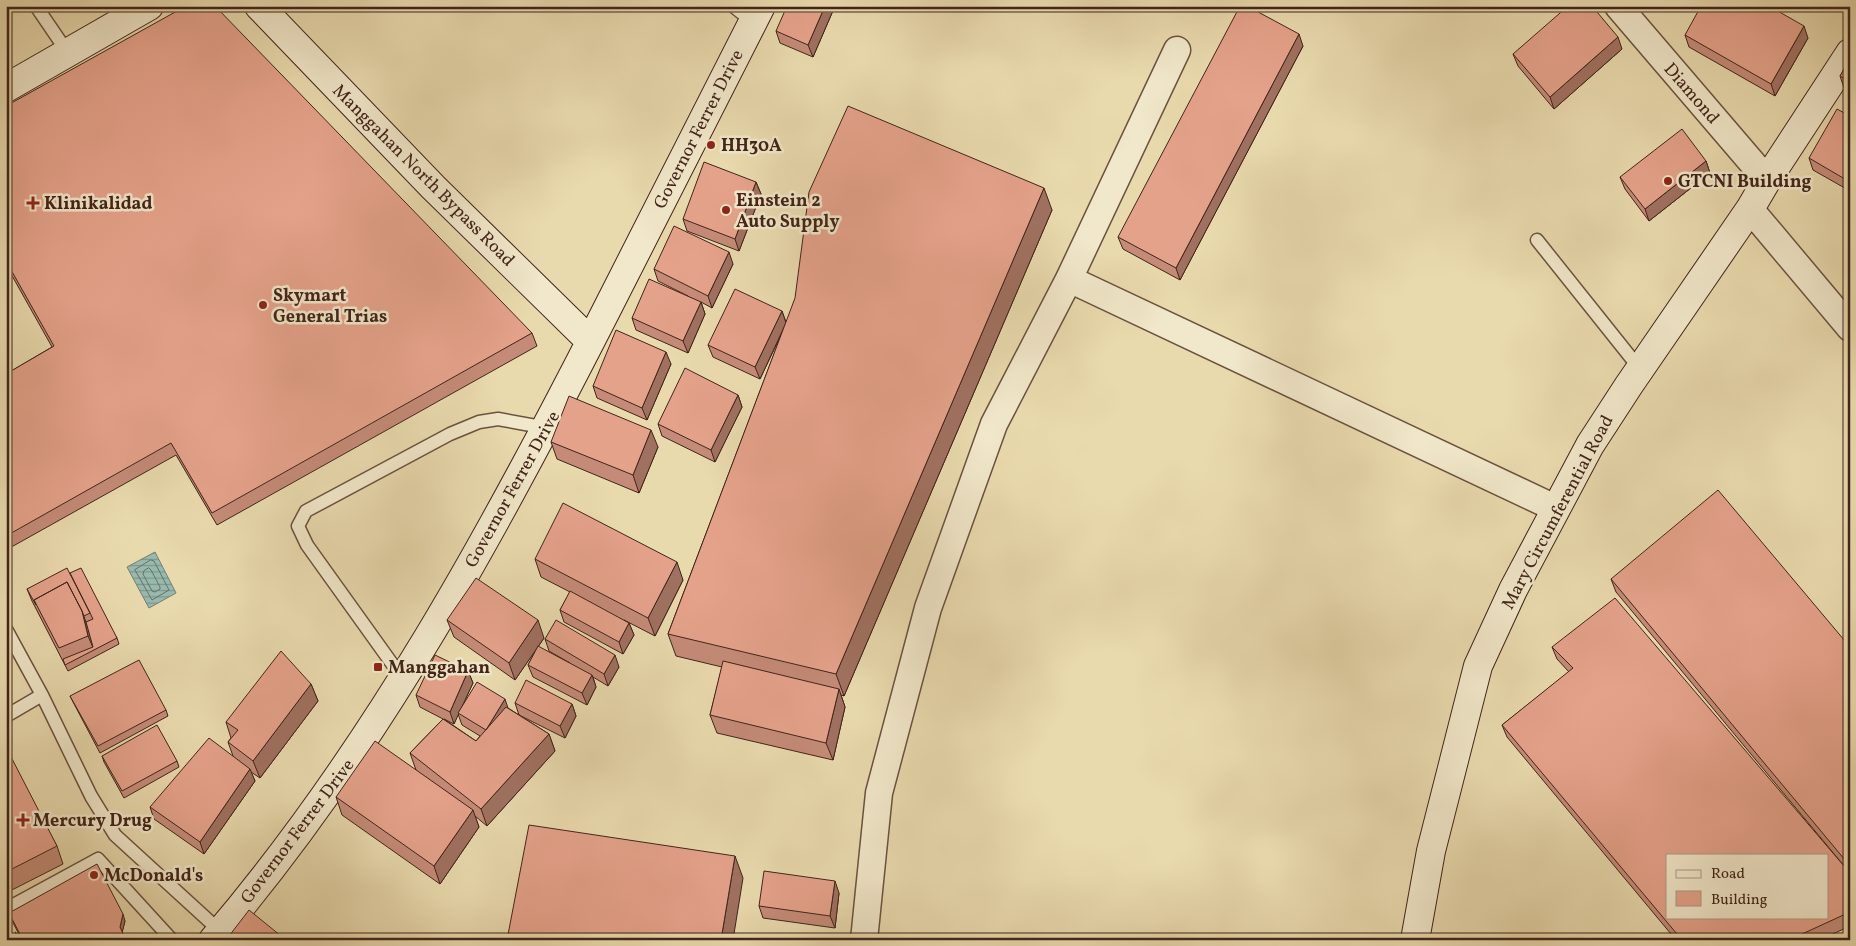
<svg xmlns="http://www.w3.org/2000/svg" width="1856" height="946" viewBox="0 0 1856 946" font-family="Vollkorn,serif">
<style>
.water{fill:url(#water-rules);stroke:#757e73}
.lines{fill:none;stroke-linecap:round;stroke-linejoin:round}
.shore{stroke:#6c6f64;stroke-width:1}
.lane-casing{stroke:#6b523f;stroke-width:15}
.street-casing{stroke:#6b523f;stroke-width:29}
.secondary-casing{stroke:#41241a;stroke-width:30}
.path{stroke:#41241a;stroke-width:3;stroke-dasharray:1 2.5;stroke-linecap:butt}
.lane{stroke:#f1e7ca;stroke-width:12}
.street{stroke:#f1e7ca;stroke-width:26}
.secondary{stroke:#f1e7ca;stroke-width:28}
.wall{fill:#c58b78;stroke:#41241a;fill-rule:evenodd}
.shaded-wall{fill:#a07161;stroke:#41241a}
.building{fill:#e5a28b;stroke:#41241a;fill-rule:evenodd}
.poi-dot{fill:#8f2418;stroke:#f1e7ca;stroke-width:2}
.labels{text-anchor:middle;stroke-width:5;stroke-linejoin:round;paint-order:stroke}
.street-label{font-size:18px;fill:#41241a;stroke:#f1e7ca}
.poi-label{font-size:18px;font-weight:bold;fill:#41241a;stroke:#f1e7ca;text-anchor:start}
</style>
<defs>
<pattern id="water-rules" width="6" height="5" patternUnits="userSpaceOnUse" patternTransform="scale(1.25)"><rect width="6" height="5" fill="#97baaf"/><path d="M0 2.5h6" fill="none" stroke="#7d978e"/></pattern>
</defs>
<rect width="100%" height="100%" fill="#e9daae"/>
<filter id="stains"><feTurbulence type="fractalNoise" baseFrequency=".004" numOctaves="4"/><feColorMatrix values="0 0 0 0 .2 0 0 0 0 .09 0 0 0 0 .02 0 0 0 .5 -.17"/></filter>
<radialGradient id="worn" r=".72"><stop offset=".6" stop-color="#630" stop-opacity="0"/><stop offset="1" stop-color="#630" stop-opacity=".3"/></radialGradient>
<path class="water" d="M155,552L176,593L149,608L127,567Z"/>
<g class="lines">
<path class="shore" d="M151,560L154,561L169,590L152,600L135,570Z
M149,568L151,570L160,587V589L155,592L152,591L143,574L144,571Z"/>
<g class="lane-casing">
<path id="lane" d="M36,6L68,53
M733,6L753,22
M1537,240L1640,369
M6,629L42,695L91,796L115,835L220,931
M403,679L307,545L298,526L306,511L450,434L479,422L498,419L547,428
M6,716L42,695
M6,909L98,859L172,940"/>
</g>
<g class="street-casing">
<path id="street" d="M1618,6L1767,180
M1750,209L1850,328
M1069,279L1555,508
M864,940L879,793L928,608L994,424L1069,279L1177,50"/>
</g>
<g class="secondary-casing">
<path id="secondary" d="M259,6L433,187L590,341
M6,88L149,6
M213,940C374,752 493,533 605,313C657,210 709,108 761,6
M1415,940L1431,851L1478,666L1513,590L1590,445L1629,385L1750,209L1767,180L1850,53"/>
</g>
<path class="path" d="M6,938L18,932"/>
<use href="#lane" class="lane"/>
<use href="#street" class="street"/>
<use href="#secondary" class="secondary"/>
</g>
<path class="wall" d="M835,6L813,57L780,43L776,31Z
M1685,35L1808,38L1775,96L1689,47Z
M1303,46L1180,280L1123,249L1118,237Z
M1622,49L1554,109L1518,66L1513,54Z
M1850,59V92L1844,88L1840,76Z
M6,106L532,333L537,346L217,525L176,455L6,550V374L52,347L6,265Z
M1850,116V191L1813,170L1809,158Z
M1706,161L1710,173L1649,221L1625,189L1620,177Z
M756,182L761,194L739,251L687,231L683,219Z
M1052,210L844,696L841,695L845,707L833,760L717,733L710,715L722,667L676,656L668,634L782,333L760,379L713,357L708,345L782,311L786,322Z
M733,264L712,308L701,302L705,314L688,353L636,330L632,318L688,296L658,281L654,269Z
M671,364L647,420L597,398L593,386Z
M738,395L742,407L715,462L662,436L658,424Z
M551,442L658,447L639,493L557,459Z
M535,559L683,580L655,636L624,620L629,623L634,635L623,654L564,622L560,610L570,592L541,577Z
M70,573L117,638L119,644L68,671L32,601L27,589Z
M1611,579L1850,647V873L1616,592Z
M447,620L544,638L538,647L570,663L549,651L545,639L619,667L608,686L593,677L596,687L587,705L533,677L528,665L537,648L515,680L454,637Z
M1552,647L1850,873V926L1820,940H1676L1507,737L1502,725L1569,672L1557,659Z
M468,671L473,683L462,706L508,708L549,734L555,751L487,826L475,816L479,827L440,884L342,815L336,797L416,770L410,753L443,719L420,707L416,695ZM458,714L462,725L480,736L476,741L444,719L454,724Z
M311,684L318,701L260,778L251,772L255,781L204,854L154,819L150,807L233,756L228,742L231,738L226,722Z
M6,685L10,696L6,698Z
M70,696L166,710L168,716L100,753L73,702Z
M515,703L572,704L576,716L565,738L519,715Z
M6,754L57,846L63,864L6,893Z
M102,756L177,761L179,767L124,798L104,762Z
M839,893L835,928L763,918L759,906Z
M9,913L125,921L122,932L126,940H22L11,919Z"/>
<path class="shaded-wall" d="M825,6H835L813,57L808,45Z
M1804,26L1808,38L1775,96L1771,84Z
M1299,34L1303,46L1180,280L1176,268Z
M1618,37L1622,49L1554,109L1550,97Z
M1706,161L1710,173L1649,221L1645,209Z
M756,182L761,194L739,251L735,239Z
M1044,188L1052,210L844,696L836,674Z
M729,252L733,264L712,308L708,296Z
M701,302L705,314L688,353L683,341Z
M782,311L786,323L760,379L755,367Z
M666,352L671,364L647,420L642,408Z
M738,395L742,407L715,462L711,450Z
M651,430L658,447L639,493L633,475Z
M677,562L683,580L655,636L648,618Z
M82,611L88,628L94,650L88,636Z
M538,620L544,638L515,680L509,663Z
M629,623L634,635L623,654L619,642Z
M615,655L619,667L608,686L604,674Z
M468,671L473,683L454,724L450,712Z
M592,675L596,687L587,705L582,693Z
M311,684L318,701L260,778L253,761Z
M839,689L845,707L833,760L826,743Z
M505,699L509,711L486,730Z
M572,704L576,716L565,738L560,726Z
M549,734L555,751L487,826L481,809Z
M250,769L255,781L204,854L200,842Z
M473,810L479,827L440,884L434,866Z
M735,856L743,878L733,940H721Z
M835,881L839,893L835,928L830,916Z
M123,914L125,921L122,933L120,927Z"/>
<path class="building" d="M186,6H215L532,333L212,513L171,443L6,536V374L54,346L6,261V106Z
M787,6H825L808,45L776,31Z
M1240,6H1247L1299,34L1176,268L1118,237Z
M1568,6H1592L1618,37L1550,97L1513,54Z
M1701,6H1769L1804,26L1771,84L1685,35Z
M1850,59V82L1840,76Z
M848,106L1044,188L836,674L668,634L795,298L809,192Z
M1837,109L1850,116V182L1809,158Z
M1682,129L1706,161L1645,209L1620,177Z
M704,162L756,182L735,239L683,219Z
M674,226L729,252L708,296L654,269Z
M649,279L701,302L683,341L632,318Z
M735,289L782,311L755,367L708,345Z
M616,330L666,352L642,408L593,386Z
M685,368L738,395L711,450L658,424Z
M569,396L651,430L633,475L551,442Z
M1718,490L1850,647V866L1611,579Z
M563,503L677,562L648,618L535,559Z
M67,568L90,613L84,616L82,611L67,582L34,600L36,605L27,589Z
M81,568L117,638L65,665L63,659L93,647L86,622L93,619L70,573Z
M476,578L538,620L509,663L447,620Z
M67,582L82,611L88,636L59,648L34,600Z
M570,591L629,623L619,642L560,610Z
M1615,598L1850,873V912L1789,940H1682L1502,725L1573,668L1552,647ZM1667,855H1827V917H1667Z
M556,620L615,655L604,674L545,639Z
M538,646L592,675L582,693L528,665Z
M281,651L311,684L253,761L228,742L238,730L226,722Z
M435,655L468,671L450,712L416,695Z
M139,660L166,710L98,746L70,696Z
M723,661L839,689L826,743L710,715Z
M526,680L572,704L560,726L515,703Z
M477,682L505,699L486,730L458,713Z
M506,707L549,734L481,809L410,753L443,719L476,741Z
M157,725L177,761L122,791L102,756Z
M209,738L250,769L200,842L150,807Z
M375,741L473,810L434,866L336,797Z
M9,753L57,846L6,872V754Z
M529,825L735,856L721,940H507Z
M97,864L123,914L120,927L125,938L123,940H23L9,913Z
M764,871L835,881L830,916L759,906Z
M249,910L286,940H226Z
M386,935L396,940H382Z"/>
<g class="poi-dot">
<circle cx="711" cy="145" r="5"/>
<circle cx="1668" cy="181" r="5"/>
<path d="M30.5 195.5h5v5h5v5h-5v5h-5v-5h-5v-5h5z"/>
<circle cx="726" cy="210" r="5"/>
<circle cx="263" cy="305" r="5"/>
<rect x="373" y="662" width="10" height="10" rx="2.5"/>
<path d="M20.5 812.5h5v5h5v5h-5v5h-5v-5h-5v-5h5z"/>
<circle cx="94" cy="875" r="5"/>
</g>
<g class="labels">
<g class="street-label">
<text transform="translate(1692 93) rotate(49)" y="6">Diamond</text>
<text transform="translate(698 129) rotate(-63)" y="6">Governor Ferrer Drive</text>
<text transform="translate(424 175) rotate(45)" y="6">Manggahan North Bypass Road</text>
<text transform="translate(512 489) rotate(-61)" y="6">Governor Ferrer Drive</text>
<text transform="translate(1557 512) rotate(-62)" y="6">Mary Circumferential Road</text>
<text transform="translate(297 831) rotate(-53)" y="6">Governor Ferrer Drive</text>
</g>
<g class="poi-label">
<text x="721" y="151">HH30A</text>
<text x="1678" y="187">GTCNI Building</text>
<text x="736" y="206">Einstein 2<tspan x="736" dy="21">Auto Supply</tspan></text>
<text x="44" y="209">Klinikalidad</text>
<text x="273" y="301">Skymart<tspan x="273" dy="21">General Trias</tspan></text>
<text x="388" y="673">Manggahan</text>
<text x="33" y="826">Mercury Drug</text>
<text x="104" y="881">McDonald's</text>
</g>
</g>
<rect width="1856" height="946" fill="none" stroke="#e9daae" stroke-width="25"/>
<rect x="8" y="8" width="1841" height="931" fill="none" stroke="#41241a" stroke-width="2.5"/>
<rect x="12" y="12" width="1831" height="921" fill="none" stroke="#41241a"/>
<rect x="1666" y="854" width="162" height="65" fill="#f1e7ca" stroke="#ab9984"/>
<rect x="1676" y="870" width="25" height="8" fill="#f1e7ca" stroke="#ab9984"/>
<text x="1711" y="878" font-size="15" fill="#41241a">Road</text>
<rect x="1676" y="891" width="25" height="15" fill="#e5a28b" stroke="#ab9984"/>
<text x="1711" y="904" font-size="15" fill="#41241a">Building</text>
<rect width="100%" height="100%" filter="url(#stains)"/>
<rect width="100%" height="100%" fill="url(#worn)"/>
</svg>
